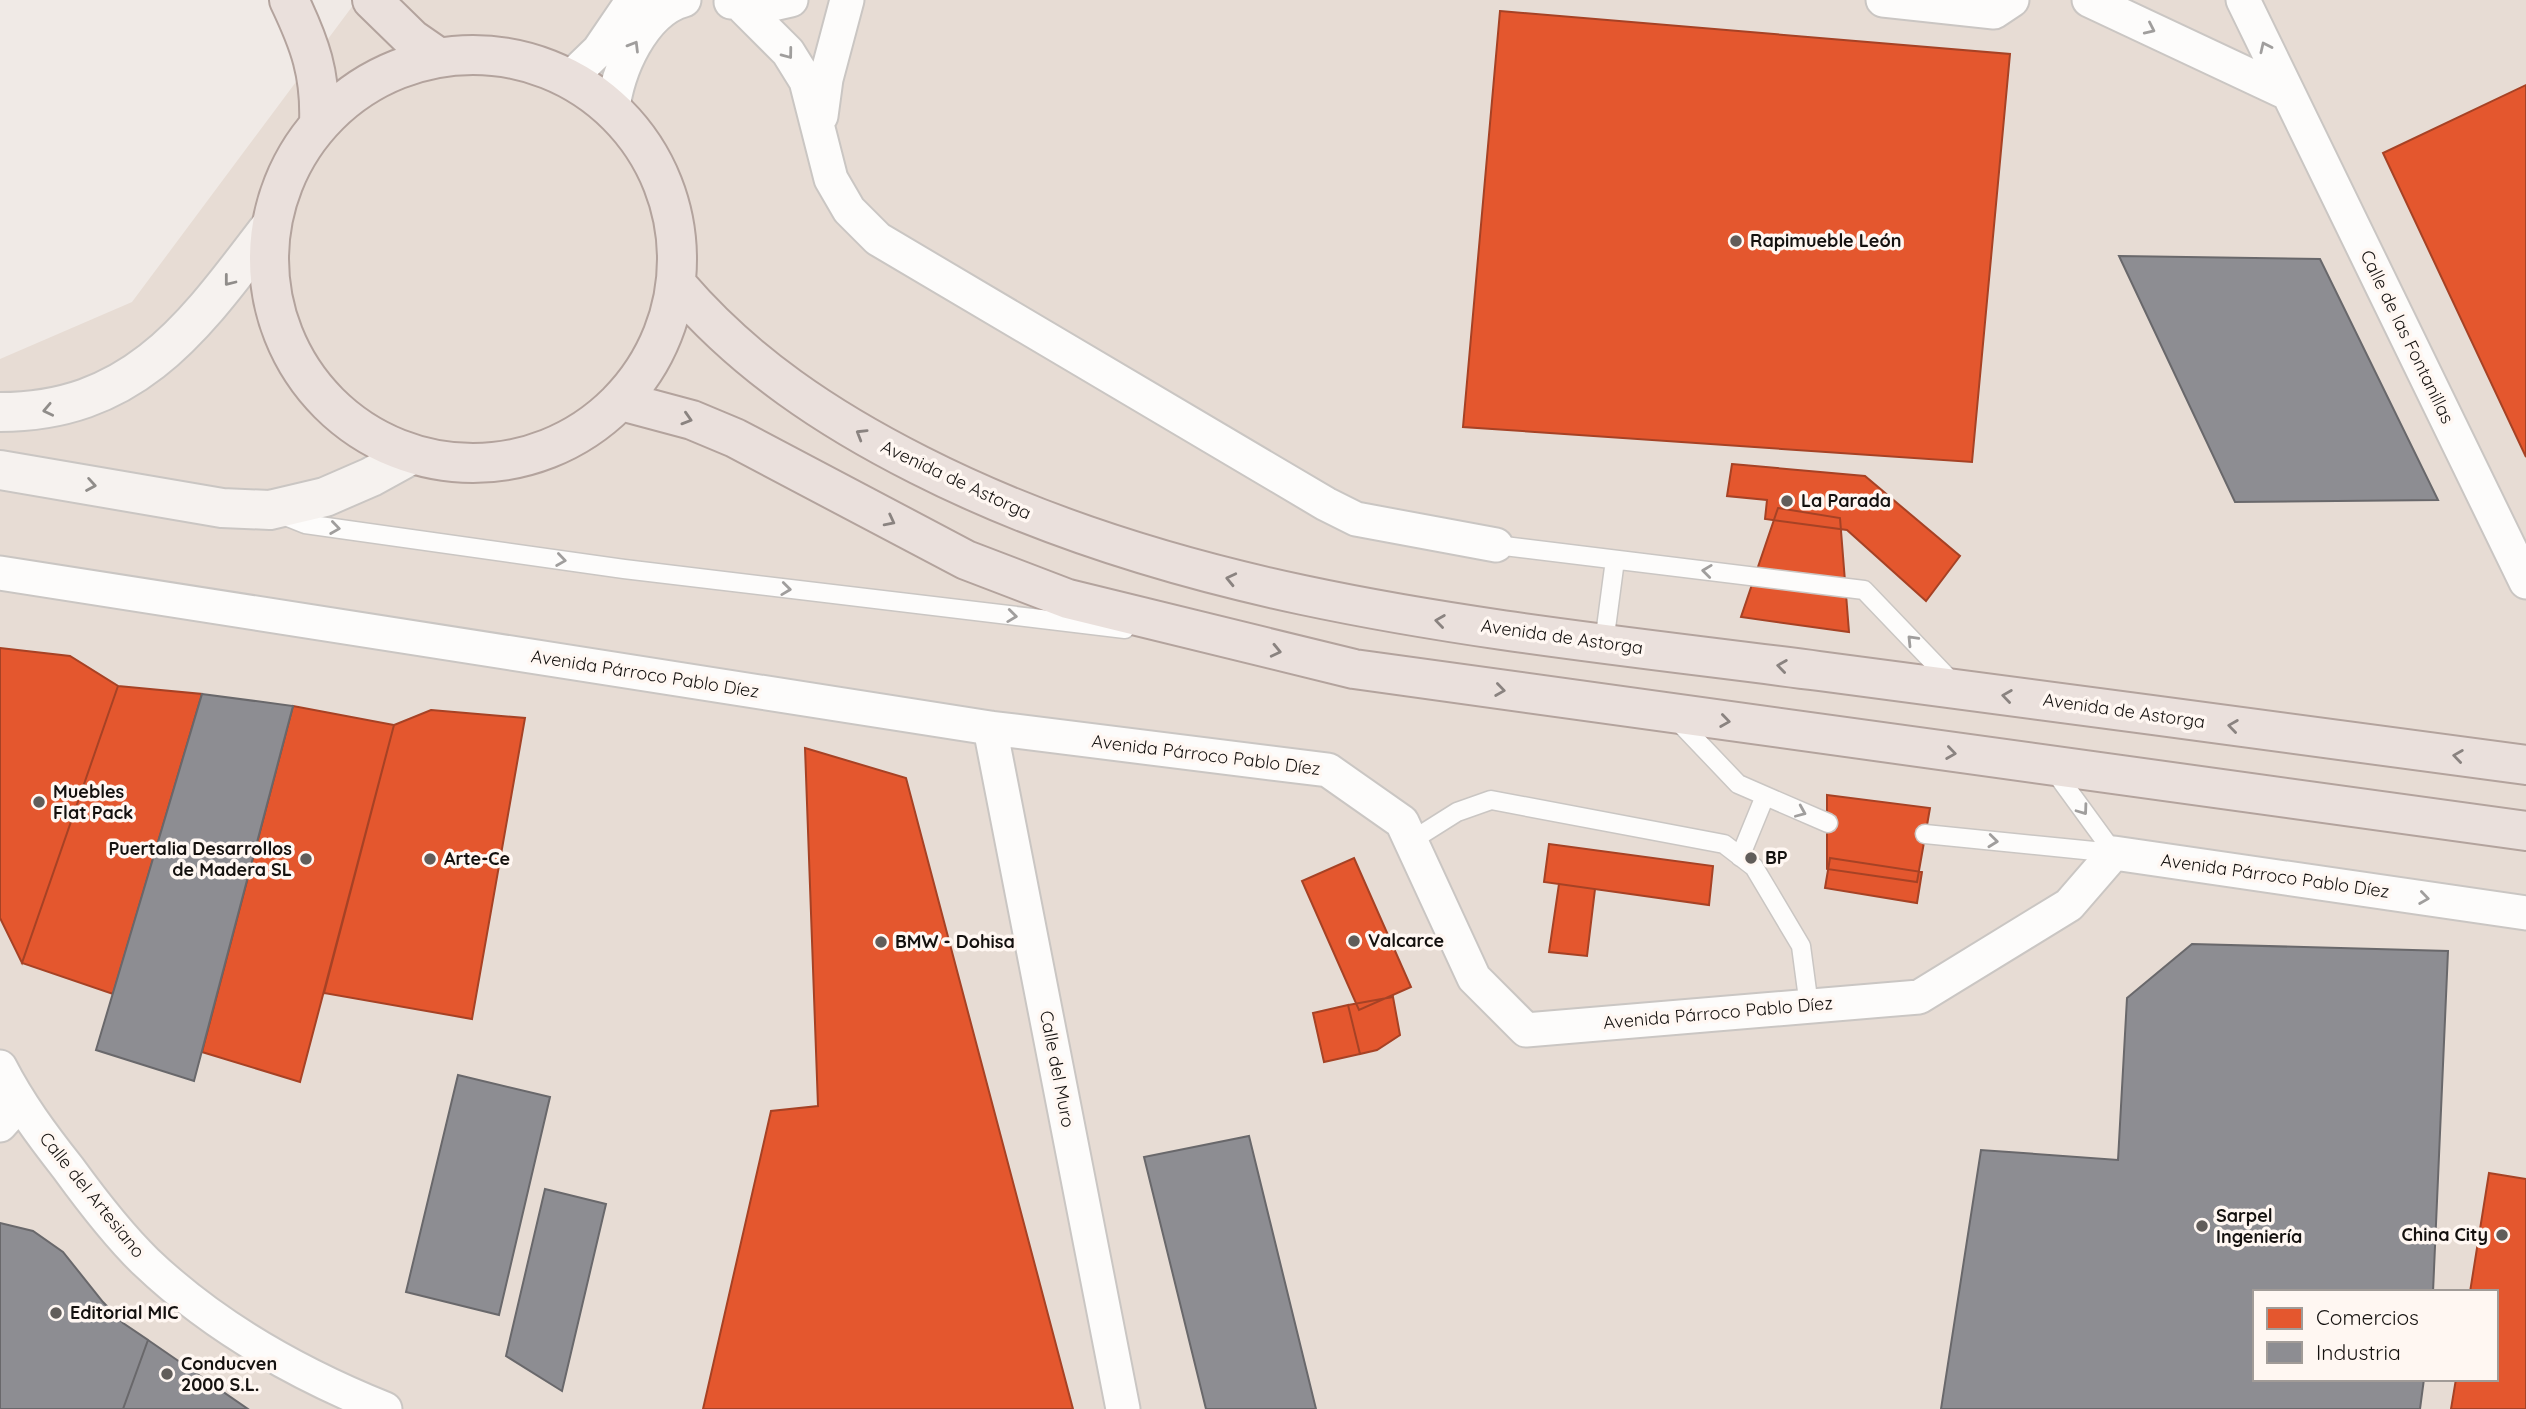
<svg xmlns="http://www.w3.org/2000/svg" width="2526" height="1409" viewBox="0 0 2526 1409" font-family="Quicksand,sans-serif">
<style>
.built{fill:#e7dcd4;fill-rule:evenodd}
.shops{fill:#e4572e;stroke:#a64225;stroke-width:2}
.industry{fill:#8d8d92;stroke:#69686b;stroke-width:2}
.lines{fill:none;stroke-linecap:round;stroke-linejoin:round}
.service-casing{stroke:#cac6c3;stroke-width:21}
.minor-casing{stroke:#cac6c3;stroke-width:37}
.secondary-casing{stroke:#cac6c3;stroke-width:42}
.trunk-casing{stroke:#b3a39d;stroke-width:42}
.service{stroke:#fdfcfb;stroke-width:18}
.minor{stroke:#fdfcfb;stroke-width:33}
.secondary{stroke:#f6f2ef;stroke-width:38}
.trunk{stroke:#eae0dc;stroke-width:38}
.oneway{stroke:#a09e9d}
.oneway2{stroke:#908d8a}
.oneway3{stroke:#8a8380}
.poi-dot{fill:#615d5a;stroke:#fff7f2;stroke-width:2.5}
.labels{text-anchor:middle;stroke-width:7;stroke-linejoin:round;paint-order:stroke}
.poi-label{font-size:18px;font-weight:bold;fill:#14110f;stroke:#fff7f2;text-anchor:start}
.street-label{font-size:18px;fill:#14110f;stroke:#fff7f2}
</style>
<rect width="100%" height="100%" fill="#f0eae6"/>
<path class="built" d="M357,0H2526V1409H0V359L132,302ZM2255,1292H2496V1379H2255Z"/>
<path class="shops" d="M1500,11L2010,54L1972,462L1463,427Z
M2526,85V457L2383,153Z
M1732,464L1865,476L1960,556L1926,601L1847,530L1765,519L1767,500L1727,496Z
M1778,508L1840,518L1849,632L1741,617Z
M0,648L70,656L118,686L22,963L0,918Z
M118,686L202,694L113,994L22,963Z
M293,706L394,725L300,1082L202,1052Z
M431,710L525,718L472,1019L324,993L394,725Z
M805,748L906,778L1073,1409H703L771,1111L818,1106Z
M1827,795L1930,808L1917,882L1827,869Z
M1549,844L1713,866L1709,905L1544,882Z
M1354,858L1411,987L1359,1010L1302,881Z
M1830,858L1922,872L1917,903L1825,888Z
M1559,884L1595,889L1587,956L1549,952Z
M1393,997L1400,1035L1377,1050L1360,1054L1348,1005Z
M1348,1005L1360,1054L1324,1062L1313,1013Z
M2489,1173L2526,1179V1409H2451L2456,1379H2496V1292H2470Z"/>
<path class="industry" d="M2119,256L2320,259L2438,500L2235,502Z
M202,694L293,706L194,1081L96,1050Z
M2192,944L2448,951L2433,1292H2255V1379H2424L2420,1409H1941L1981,1150L2118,1160L2127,998Z
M458,1075L550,1097L499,1315L406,1292Z
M1249,1136L1316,1409H1206L1144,1157Z
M545,1189L606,1204L562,1391L506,1356Z
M0,1223L33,1231L63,1252L103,1302L123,1323L148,1340L123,1409H0Z
M148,1340L248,1409H123Z"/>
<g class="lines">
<g class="service-casing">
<path id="service" d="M280,514L305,524L624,569L1125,629
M1496,545L1864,590L1955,685
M1604,643L1615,560
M1676,719L1738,784L1828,823
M2052,768L2114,853
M1925,834L2114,853
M1411,841L1457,812L1491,800L1724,844L1754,867L1801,946L1809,1006
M1740,857L1765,796"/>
</g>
<g class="minor-casing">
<path id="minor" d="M1883,0L1994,12L2012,0
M2089,0L2287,93
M2243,0L2526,582
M731,2L769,5L791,0
M741,5L788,52L806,81L831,179L849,210L878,239L1326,504L1356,519L1496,545
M569,79L599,50L633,0
M613,110C616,72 643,11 684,0
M821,116L826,79L847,0
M0,573L990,728L1328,770L1402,822L1474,978L1526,1030L1919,997L2069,905L2114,853L2526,913
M990,728L1123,1409
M0,1067C19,1104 42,1135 68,1168C92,1201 117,1234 146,1262C214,1327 298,1374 385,1409
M0,1125L19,1104"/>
</g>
<g class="secondary-casing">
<path id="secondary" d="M0,412C136,412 195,325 270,227
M0,470L222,508L270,510L325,497L371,477L411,455"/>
</g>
<g class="trunk-casing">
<path id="trunk" d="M289,0C310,44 321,74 319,124
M372,0L412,39L438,57
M269 259a204 204 0 1 1 408 0a204 204 0 1 1-408 0Z
M678,286C745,364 828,419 919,465C1198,607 1513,631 1819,671C2055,702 2290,733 2526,765
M621,401L692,420L735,438L966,560L1068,599L1354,669L2526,831"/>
</g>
<use href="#service" class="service"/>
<use href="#minor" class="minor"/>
<use href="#secondary" class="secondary"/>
<use href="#trunk" class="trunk"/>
</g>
<defs><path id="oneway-chevron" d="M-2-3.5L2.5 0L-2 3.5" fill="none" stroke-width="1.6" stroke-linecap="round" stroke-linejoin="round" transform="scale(1.75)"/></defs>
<g class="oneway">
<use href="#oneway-chevron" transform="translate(2150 29) rotate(25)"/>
<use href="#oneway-chevron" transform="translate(634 46) rotate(-59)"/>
<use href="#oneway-chevron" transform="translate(2265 47) rotate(-115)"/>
<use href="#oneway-chevron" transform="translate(788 54) rotate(53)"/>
<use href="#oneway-chevron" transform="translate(335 528) rotate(8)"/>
<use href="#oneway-chevron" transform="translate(561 560) rotate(8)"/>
<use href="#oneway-chevron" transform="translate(1707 571) rotate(-173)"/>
<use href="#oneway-chevron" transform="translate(786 589) rotate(7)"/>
<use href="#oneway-chevron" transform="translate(1012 616) rotate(7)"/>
<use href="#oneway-chevron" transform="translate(1912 640) rotate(-134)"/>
<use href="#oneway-chevron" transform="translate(2083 810) rotate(54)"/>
<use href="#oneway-chevron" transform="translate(1801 812) rotate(23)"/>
<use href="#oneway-chevron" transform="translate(1993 841) rotate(6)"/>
<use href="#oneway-chevron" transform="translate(2424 898) rotate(8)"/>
</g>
<g class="oneway2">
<use href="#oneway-chevron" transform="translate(229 281) rotate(128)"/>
<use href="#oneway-chevron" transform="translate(48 410) rotate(168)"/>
<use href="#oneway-chevron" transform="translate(91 485) rotate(10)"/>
</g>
<g class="oneway3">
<use href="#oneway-chevron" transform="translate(687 419) rotate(17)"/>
<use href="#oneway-chevron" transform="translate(861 434) rotate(-149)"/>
<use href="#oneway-chevron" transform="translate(890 521) rotate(27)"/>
<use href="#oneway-chevron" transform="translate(1231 579) rotate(-167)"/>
<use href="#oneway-chevron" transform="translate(1440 621) rotate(-172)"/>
<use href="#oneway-chevron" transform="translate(1276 651) rotate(13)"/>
<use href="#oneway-chevron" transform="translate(1782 666) rotate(-172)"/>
<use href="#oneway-chevron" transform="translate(1500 690) rotate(8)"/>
<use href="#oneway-chevron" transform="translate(2007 696) rotate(-172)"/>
<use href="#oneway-chevron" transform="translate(1725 721) rotate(8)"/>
<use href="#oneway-chevron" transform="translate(2233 726) rotate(-172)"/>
<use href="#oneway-chevron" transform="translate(1951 753) rotate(8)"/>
<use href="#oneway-chevron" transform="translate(2458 756) rotate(-172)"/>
</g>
<g class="poi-dot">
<circle cx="1736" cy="241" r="7"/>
<circle cx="1787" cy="501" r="7"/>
<circle cx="39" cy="802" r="7"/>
<circle cx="1751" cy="858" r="7"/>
<circle cx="306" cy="859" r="7"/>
<circle cx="430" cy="859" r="7"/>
<circle cx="1354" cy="941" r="7"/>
<circle cx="881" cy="942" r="7"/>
<circle cx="2202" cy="1226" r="7"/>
<circle cx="2502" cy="1235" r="7"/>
<circle cx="56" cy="1313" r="7"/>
<circle cx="167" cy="1374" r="7"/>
</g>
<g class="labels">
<g class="poi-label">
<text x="1750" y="247">Rapimueble León</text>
<text x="1801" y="507">La Parada</text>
<text x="53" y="798">Muebles<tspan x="53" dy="21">Flat Pack</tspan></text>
<text x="292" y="855" text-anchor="end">Puertalia Desarrollos<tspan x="292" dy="21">de Madera SL</tspan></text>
<text x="1765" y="864">BP</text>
<text x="444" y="865">Arte-Ce</text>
<text x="1368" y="947">Valcarce</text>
<text x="895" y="948">BMW - Dohisa</text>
<text x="2216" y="1222">Sarpel<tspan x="2216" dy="21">Ingeniería</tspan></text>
<text x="2488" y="1241" text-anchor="end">China City</text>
<text x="70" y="1319">Editorial MIC</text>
<text x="181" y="1370">Conducven<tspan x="181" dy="21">2000 S.L.</tspan></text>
</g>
<g class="street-label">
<text transform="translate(2407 337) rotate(64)" y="6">Calle de las Fontanillas</text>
<text transform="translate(956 480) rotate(25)" y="6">Avenida de Astorga</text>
<text transform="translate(1562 637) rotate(8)" y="6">Avenida de Astorga</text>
<text transform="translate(645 674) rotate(9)" y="6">Avenida Párroco Pablo Díez</text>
<text transform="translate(2124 711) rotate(8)" y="6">Avenida de Astorga</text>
<text transform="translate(1206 755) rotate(7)" y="6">Avenida Párroco Pablo Díez</text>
<text transform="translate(2275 876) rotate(8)" y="6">Avenida Párroco Pablo Díez</text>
<text transform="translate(1718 1013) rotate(-5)" y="6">Avenida Párroco Pablo Díez</text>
<text transform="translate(1057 1069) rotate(79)" y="6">Calle del Muro</text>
<text transform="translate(92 1195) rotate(51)" y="6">Calle del Artesiano</text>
</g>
</g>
<rect x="2253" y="1290" width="245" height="91" fill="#fff7f2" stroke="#a19b97" stroke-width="2"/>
<rect x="2267" y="1308" width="35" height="21" fill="#e4572e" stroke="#a19b97" stroke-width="2"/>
<text x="2316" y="1325" font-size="21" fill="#14110f">Comercios</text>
<rect x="2267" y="1342" width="35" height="21" fill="#8d8d92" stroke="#a19b97" stroke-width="2"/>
<text x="2316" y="1360" font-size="21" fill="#14110f">Industria</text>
</svg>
